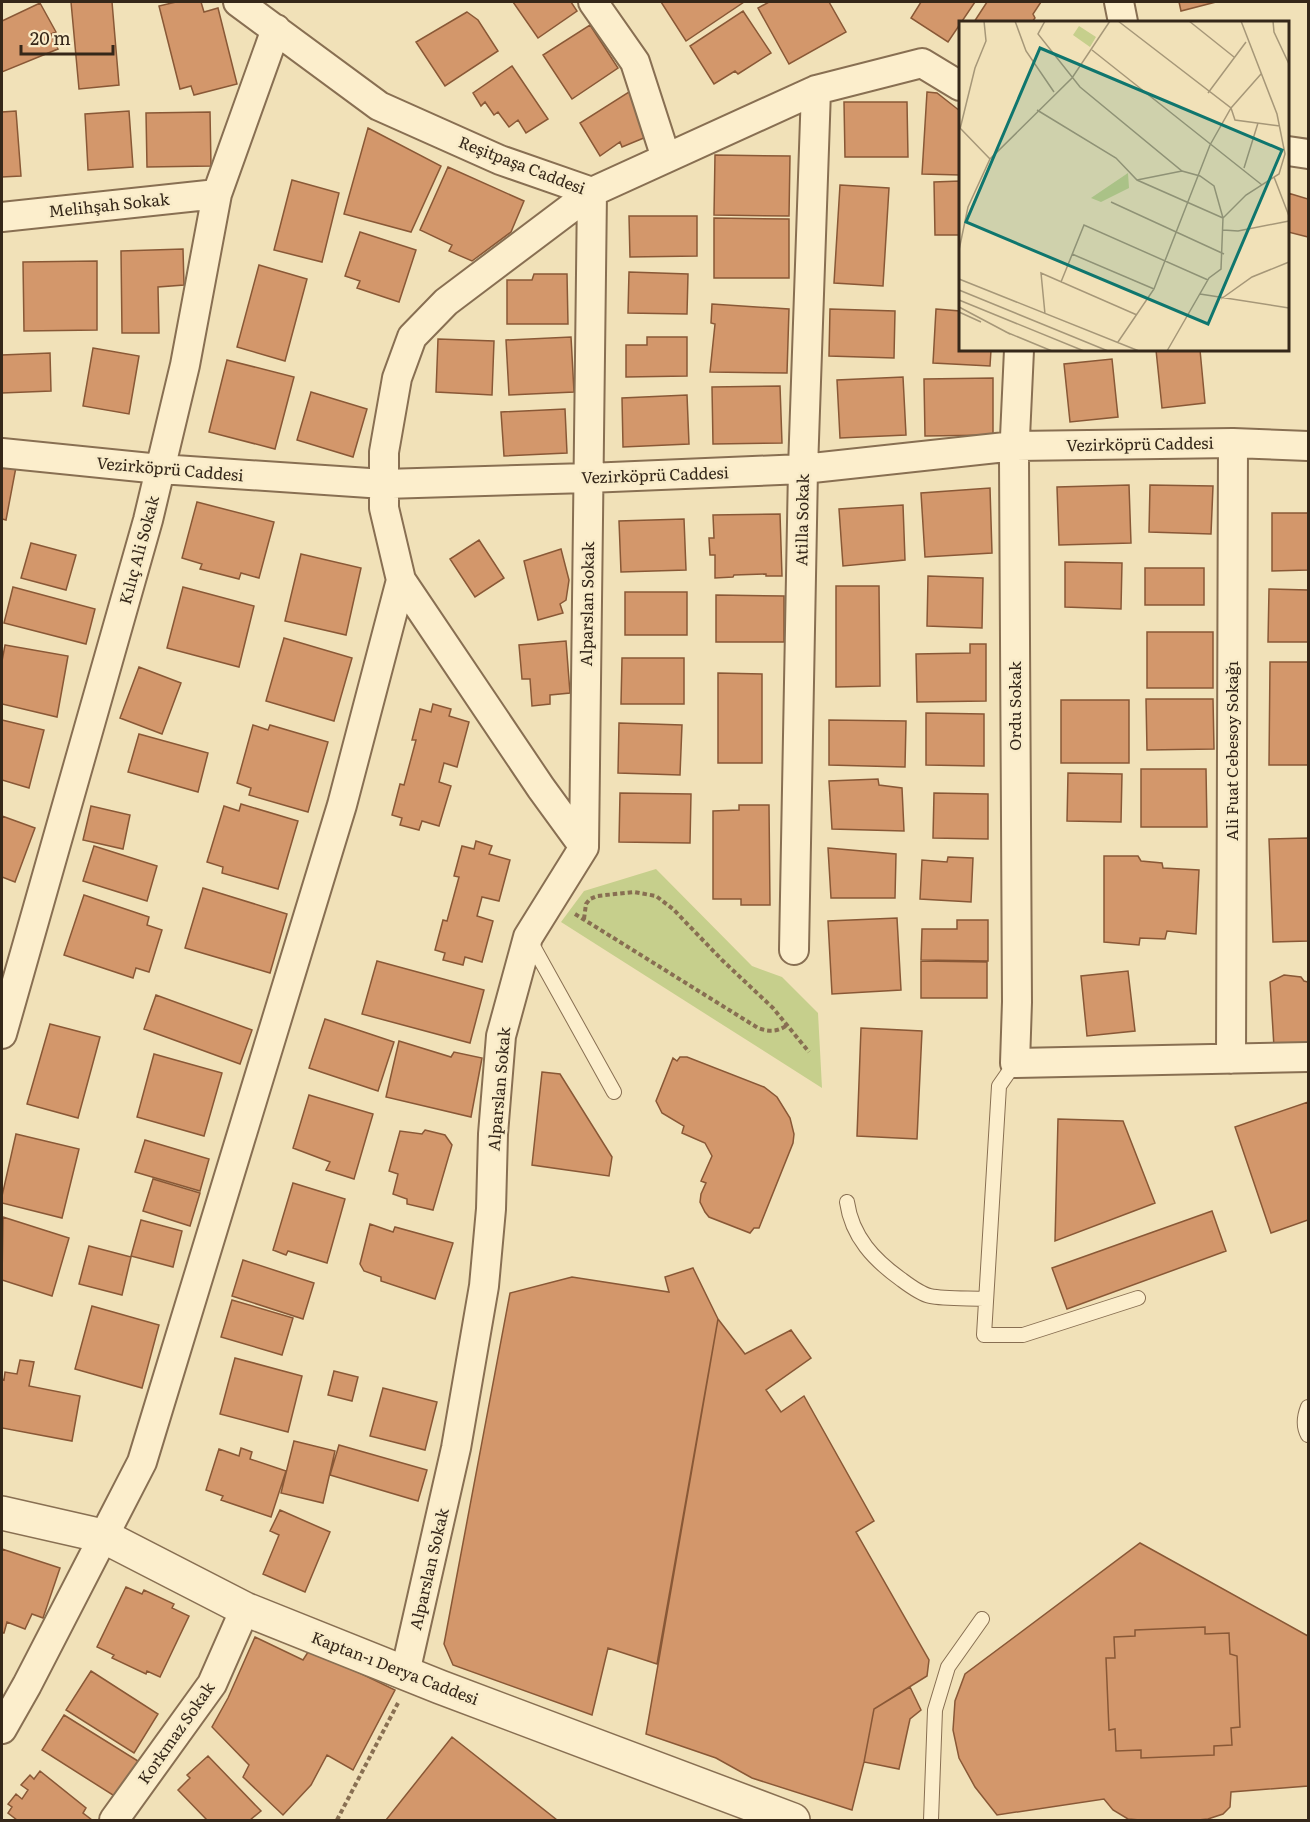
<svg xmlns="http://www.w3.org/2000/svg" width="1310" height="1822" viewBox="0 0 1310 1822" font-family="Literata,serif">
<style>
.green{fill:#c6cf8c}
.building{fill:#d3976b;stroke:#895836;stroke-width:1.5}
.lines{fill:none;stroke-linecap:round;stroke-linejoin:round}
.service-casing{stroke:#886f52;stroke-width:16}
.minor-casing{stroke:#886f52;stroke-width:32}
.tertiary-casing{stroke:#886f52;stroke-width:36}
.path{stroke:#886f52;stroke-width:4;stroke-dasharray:4.5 3;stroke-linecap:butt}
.service{stroke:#fceecc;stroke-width:14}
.minor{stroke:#fceecc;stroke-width:28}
.tertiary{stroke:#fceecc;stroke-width:33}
.labels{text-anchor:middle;stroke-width:5;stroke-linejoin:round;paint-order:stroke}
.street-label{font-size:16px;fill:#352719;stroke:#f8ebc8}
.inset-road{fill:none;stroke:#a69778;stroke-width:1.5}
.view{fill:#0f766e;fill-opacity:0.15;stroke:#0f766e;stroke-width:3}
.inset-edge{fill:none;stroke:#352719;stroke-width:3}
</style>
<rect width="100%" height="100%" fill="#f1e1b8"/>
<path class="green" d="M656,869L752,966L782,977L818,1013L822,1088L561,922L584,891Z"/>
<path class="building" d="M71,2H112L119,85L79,89Z
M176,2H201L204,12L218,8L237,84L194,95L191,86L180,89L159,6Z
M513,2H571L577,11L538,38Z
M661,2H744L686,41Z
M769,2H829L846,32L789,64L758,8Z
M921,2H975L948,42L911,18Z
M987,2H1041L1033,14L1035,18L1032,22H974Z
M1179,2H1216L1181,11Z
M40,3L56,32L51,34L58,49L2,72V21Z
M743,11L771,53L738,74L735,71L714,84L690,46Z
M467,12L478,20L498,51L445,86L416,42Z
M590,25L618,68L572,99L543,55Z
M512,66L548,119L526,133L518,120L509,127L498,112L494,115L485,102L481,106L473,93Z
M632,90L651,135L622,147L620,142L600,156L580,123Z
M927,92L937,93L960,111V175L922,174Z
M844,102H907L908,157H845Z
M16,111L21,176L2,177V112Z
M129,111L133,167L88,170L85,114Z
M210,112L211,166L147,167L146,113Z
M368,128L441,166L411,232L344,214Z
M715,155L790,156L789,216L714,215Z
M448,167L524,201L511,232L472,261L449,251L452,245L420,230Z
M292,180L339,193L322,262L274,250Z
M960,181V235H935L934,182Z
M840,185L889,188L883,286L834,283Z
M1288,193L1308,199V237L1288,232Z
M629,216H697V256L630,257Z
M714,218L789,219V278H714Z
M360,232L416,250L399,302L357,288L360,281L345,276Z
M183,249L184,285L158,287L159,333H122L121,251Z
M97,261V330L24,331L23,262Z
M259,265L307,279L285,361L237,347Z
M629,272L688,274L687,314L628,313Z
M534,274H567L568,324H507V280H532Z
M712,304L789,309L787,373L710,372L715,324L711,323Z
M830,309L895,311L894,358L829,356Z
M936,309L960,311V350H991L990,366L933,363Z
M571,337L574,392L509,395L506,340Z
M647,337H687V376L626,377V345H647Z
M438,339L494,341L492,395L436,392Z
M93,348L139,356L129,414L83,406Z
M1156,350H1200L1205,403L1162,408Z
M50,353L51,391L2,393V355Z
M1112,359L1118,417L1070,422L1064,364Z
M227,360L294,377L275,449L209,432Z
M903,377L906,435L840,438L837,380Z
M993,378V435L925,436L924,379Z
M780,386L782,443L713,444L712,387Z
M311,392L367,409L353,457L297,440Z
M687,395L689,444L623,447L622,398Z
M565,409L567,453L504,456L501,412Z
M2,464L16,467L6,520L2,519Z
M1129,485L1131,543L1059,545L1057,487Z
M1150,485L1213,486L1211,534L1149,532Z
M990,488L992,553L925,557L921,493Z
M197,502L274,522L259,578L241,573L239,579L200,569L202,564L182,558Z
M903,505L905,560L843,566L839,509Z
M1272,513H1308V570L1272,571Z
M780,514L782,576H766V574L734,575L733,577L715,578V555H710L709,538H714L713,515Z
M684,519L686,570L621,572L619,521Z
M479,540L504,578L475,597L450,559Z
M31,543L76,555L66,590L21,578Z
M561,549L569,580L566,600L560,604L563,613L538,620L524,561Z
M301,554L361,568L346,635L285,621Z
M1065,562L1122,563L1121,609L1065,607Z
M1145,568H1204V605H1145Z
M928,576L983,578L982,628L927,626Z
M836,586H879L880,686L836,687Z
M13,587L95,609L86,644L4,623Z
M183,587L254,606L239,667L167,648Z
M1269,589L1308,590V642H1268Z
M625,592H687V635H625Z
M716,595L784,596V642H716Z
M1147,632H1213V688H1147Z
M284,638L352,658L334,721L266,701Z
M566,641L570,693L550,695V704L532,706L530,679H522L519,645Z
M970,644H986V701L917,702L916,654L970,653Z
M5,645L68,656L57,717L2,704V661Z
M622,658H684V704H621Z
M1270,662H1308V765H1269Z
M139,667L181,683L162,734L120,718Z
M718,673L762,674V763H718Z
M1146,699H1213L1214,749L1147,750Z
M1061,700H1129V763H1061Z
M433,704L451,709L449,716L469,722L457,767L444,763L439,782L451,786L439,826L422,821L419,830L400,825L402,818L392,815L400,784L404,785L416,740H412L420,709L431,712Z
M926,713L984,714V766L926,765Z
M2,720L44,730L29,788L2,780Z
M829,720L906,721L905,767L829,765Z
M619,723L682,725L680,775L618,773Z
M253,725L268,730L270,725L328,742L308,812L249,795L251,788L237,783Z
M139,734L208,753L198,792L128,772Z
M1141,769H1206L1207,827H1141Z
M1068,773L1122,774L1121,822L1067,821Z
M878,779L879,785L902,788L904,831L832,829L829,781Z
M620,793L691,794L690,843L619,842Z
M934,793L988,794V839L933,838Z
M241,804L298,821L278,889L222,873L223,867L207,862L224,806L239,811Z
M739,805H769L770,905H741V899H713V811L739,810Z
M91,806L130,815L123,849L83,840Z
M2,816L35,828L15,882L2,877Z
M1308,838V941L1273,942L1269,839Z
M476,841L492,846L489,854L510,860L499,901L482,897L477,916L493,921L482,962L465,957L463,965L443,960L445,953L435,950L443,920L447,921L459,877L454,876L462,846L474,849Z
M94,846L157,866L147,901L83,881Z
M828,848L896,854L895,898H831Z
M1104,856H1138L1141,861L1162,863L1163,868L1199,870L1196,934L1167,931L1165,939L1140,938L1139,945L1104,942Z
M948,857L973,858L971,902L920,899L922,860L947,862Z
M203,888L287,914L270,973L185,948Z
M84,895L149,917L147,925L162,930L149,972L136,968L133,978L64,955Z
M897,918L901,990L832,994L828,921Z
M957,920H988V961L921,960L922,929H957Z
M377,961L484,990L470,1043L362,1014Z
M921,961L987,962V998H921Z
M1128,971L1135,1031L1087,1036L1081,976Z
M1284,975L1301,977L1304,981L1308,982V1047H1274L1270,982Z
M156,995L252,1030L240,1064L144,1029Z
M325,1019L394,1042L378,1091L309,1068Z
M50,1024L100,1037L78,1118L27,1104Z
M861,1028L922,1031L917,1139L857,1136Z
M399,1041L451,1057L454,1052L482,1058L471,1117L386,1097Z
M154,1054L222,1073L204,1136L137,1117Z
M680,1057H687L764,1087L777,1097L790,1118L794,1134L793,1143L759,1228H754L750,1233L709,1217L705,1212L700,1202L701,1194L706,1183L701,1181L712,1156L705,1143L682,1133L684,1126L662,1113L656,1101L673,1058L677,1061Z
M542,1072L560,1074L612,1157L609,1176L532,1165Z
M309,1095L373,1114L354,1179L326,1170L330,1162L293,1148Z
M1308,1102V1220L1271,1233L1235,1127Z
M1058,1119L1123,1121L1155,1203L1055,1241Z
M425,1130L445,1135L452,1145L433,1210L407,1204V1199L393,1194L398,1174L389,1171L400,1131L422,1134Z
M16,1134L79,1149L62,1218L2,1203V1196Z
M145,1140L209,1159L200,1191L135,1172Z
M153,1179L200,1193L190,1226L143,1211Z
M293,1183L345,1199L327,1263L288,1251L286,1255L273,1250Z
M1212,1211L1226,1251L1067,1309L1052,1268Z
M3,1217L69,1238L52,1296L2,1280Z
M141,1220L182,1231L173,1267L131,1256Z
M370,1224L393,1232L395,1227L453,1243L435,1299L381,1281V1277L364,1271L360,1264Z
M89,1246L131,1257L122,1295L79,1284Z
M243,1260L314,1283L303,1319L232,1296Z
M693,1268L718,1319L657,1664L608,1648L592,1715L453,1665L444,1644L510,1293L572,1277L669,1292L665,1277Z
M232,1300L293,1318L282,1355L221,1337Z
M92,1306L159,1325L142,1388L75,1369Z
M718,1319L745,1354L791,1330L811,1358L766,1390L781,1412L804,1396L874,1521L856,1532L929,1660L927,1676L874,1709L864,1762L852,1810L752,1778L716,1758L646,1734Z
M235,1358L302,1376L288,1432L220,1414Z
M20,1360L34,1362L29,1386L80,1396L72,1441L2,1428V1379L4,1380L5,1372L17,1374Z
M334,1371L358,1377L352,1401L328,1395Z
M383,1388L437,1402L425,1450L370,1436Z
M294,1441L335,1451L323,1503L281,1493Z
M339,1445L427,1470L418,1501L330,1475Z
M241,1448L252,1452L250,1459L286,1471L271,1517L221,1500L223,1496L206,1490L219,1449L239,1456Z
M280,1510L330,1532L305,1592L263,1574L279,1535L270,1531Z
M1140,1543L1308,1636V1786L1231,1792L1230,1807L1223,1814L1208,1819L1198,1820H1140L1128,1819L1113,1810L1104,1799L997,1815L975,1787L959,1758L953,1730L955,1701L965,1674Z
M2,1549L60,1568L43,1618L32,1614L25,1629L7,1622L4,1633H2Z
M126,1587L142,1594L144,1590L174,1604L172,1608L189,1616L160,1677L147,1671L146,1674L112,1658L114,1655L97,1647Z
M1205,1627V1634L1229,1633L1230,1654L1237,1656L1240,1727L1231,1728L1232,1745L1214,1746V1755L1141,1758V1750L1116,1751L1115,1729L1109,1730L1106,1658H1115L1114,1637L1135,1636V1630Z
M255,1637L303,1660L310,1649L395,1690L353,1770L327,1755L311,1785L283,1815L243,1777L249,1765L212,1727L228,1698Z
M91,1671L158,1714L134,1753L66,1710Z
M910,1687L921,1710L910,1719L899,1769L864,1762L874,1709Z
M64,1715L138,1761L116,1797L42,1750Z
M452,1737L557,1820H386Z
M208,1756L261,1811L250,1820H207L178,1790L190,1778L187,1775Z
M40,1771L86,1808L83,1813L92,1820H17L8,1813L12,1807L8,1804L16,1794L22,1799L28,1790L21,1785L30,1775L34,1779Z"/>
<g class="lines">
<g class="service-casing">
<path id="service" d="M529,939L614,1092
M1015,1063L999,1086L984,1335H1023L1138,1298
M847,1202C852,1237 874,1260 902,1280C910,1286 921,1294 930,1296C944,1299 971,1298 986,1299
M1308,1407C1304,1417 1303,1426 1308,1435
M931,1820L935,1710L948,1667L982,1619"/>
</g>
<g class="minor-casing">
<path id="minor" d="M238,2L379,106L500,160L592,192L816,90L922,63L960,86
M593,2L635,62L666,158
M1119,2L1123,22
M1288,151L1308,154
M2,217L217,194
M1019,350L1014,459L1017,1002L1015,1063L1308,1057
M2,453L160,469L384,484L588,478L803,469L1015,446L1233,443L1308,446
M401,580L541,788L584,847
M794,950L803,469L816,90
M2,1034L148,520L185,365L217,194L276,29
M1231,1059L1233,443
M405,1673L456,1448L484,1286L491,1209L493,1134L501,1036L528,937L584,847L592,192
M2,1729L27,1685L142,1462L342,805L401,580L384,508V452L397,378L412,337L446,302L592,192
M114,1820L212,1684L245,1609"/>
</g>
<g class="tertiary-casing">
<path id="tertiary" d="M2,1513L103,1536L245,1609L440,1687L793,1820"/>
</g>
<path class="path" d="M575,914L758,1028C769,1032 778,1032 787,1025
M584,919L586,904L590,899L597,896L634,892L656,896L673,909L722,960L773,1008L809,1052
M337,1820L398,1703"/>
<use href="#service" class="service"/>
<use href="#minor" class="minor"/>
<use href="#tertiary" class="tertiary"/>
</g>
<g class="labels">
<g class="street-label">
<text transform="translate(522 165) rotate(21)" y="6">Reşitpaşa Caddesi</text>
<text transform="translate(109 205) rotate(-6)" y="6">Melihşah Sokak</text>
<text transform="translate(1140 444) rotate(-1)" y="6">Vezirköprü Caddesi</text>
<text transform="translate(170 469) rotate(5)" y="6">Vezirköprü Caddesi</text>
<text transform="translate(655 475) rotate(-2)" y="6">Vezirköprü Caddesi</text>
<text transform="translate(802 520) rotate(-89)" y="6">Atilla Sokak</text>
<text transform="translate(139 550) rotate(-75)" y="6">Kılıç Ali Sokak</text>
<text transform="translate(587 604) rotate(-89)" y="6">Alparslan Sokak</text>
<text transform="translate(1015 706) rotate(-90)" y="6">Ordu Sokak</text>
<text transform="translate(1232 751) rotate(-90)" y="6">Ali Fuat Cebesoy Sokağı</text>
<text transform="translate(499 1089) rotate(-85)" y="6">Alparslan Sokak</text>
<text transform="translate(429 1569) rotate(-77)" y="6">Alparslan Sokak</text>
<text transform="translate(395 1668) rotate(21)" y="6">Kaptan-ı Derya Caddesi</text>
<text transform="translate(176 1733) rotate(-55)" y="6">Korkmaz Sokak</text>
</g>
</g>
<g transform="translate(959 21)">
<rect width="330" height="330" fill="#f1e1b8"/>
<path d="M120,5L137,16L131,26L114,14ZM169,152L170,167L142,181L132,177Z" fill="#c6cf8c"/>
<path class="inset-road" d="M56,0L67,30L95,71M86,0L79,13L121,66L223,150L241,155L255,165L264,197M159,0L272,87L276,99L321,105M230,0L275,36M314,0L315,11L330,43M133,29L303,164M249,72L287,21M78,89L157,137L178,159L264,197M1,107L31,138M1,108L16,47L27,20L25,0M285,147L299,102M315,156L330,195M178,159L223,150M152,181L265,233M264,209L279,210L330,200M0,229L9,186L31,138L113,57L151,0M113,233L195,268M0,258L180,330M102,261L125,204L249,259M0,269L149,330M241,273L330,287M262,278L293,256L330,241M0,279L125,330M0,286L51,313M0,291L22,301M86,293L82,252L178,294M47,311L93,330M159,321L195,268L251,124L272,87L302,53M208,330L250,257L262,248L264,197L287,174L320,153L326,133L318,93L282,0"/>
<path class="view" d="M81,27L323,129L249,303L7,201Z"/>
<rect width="330" height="330" class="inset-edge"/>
</g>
<rect width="1310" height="1822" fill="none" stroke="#352719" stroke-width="6"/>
<path d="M21 45v9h92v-9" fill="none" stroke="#352719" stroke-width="3"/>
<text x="30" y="45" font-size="18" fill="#352719" stroke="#f8ebc8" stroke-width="4.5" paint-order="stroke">20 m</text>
</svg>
